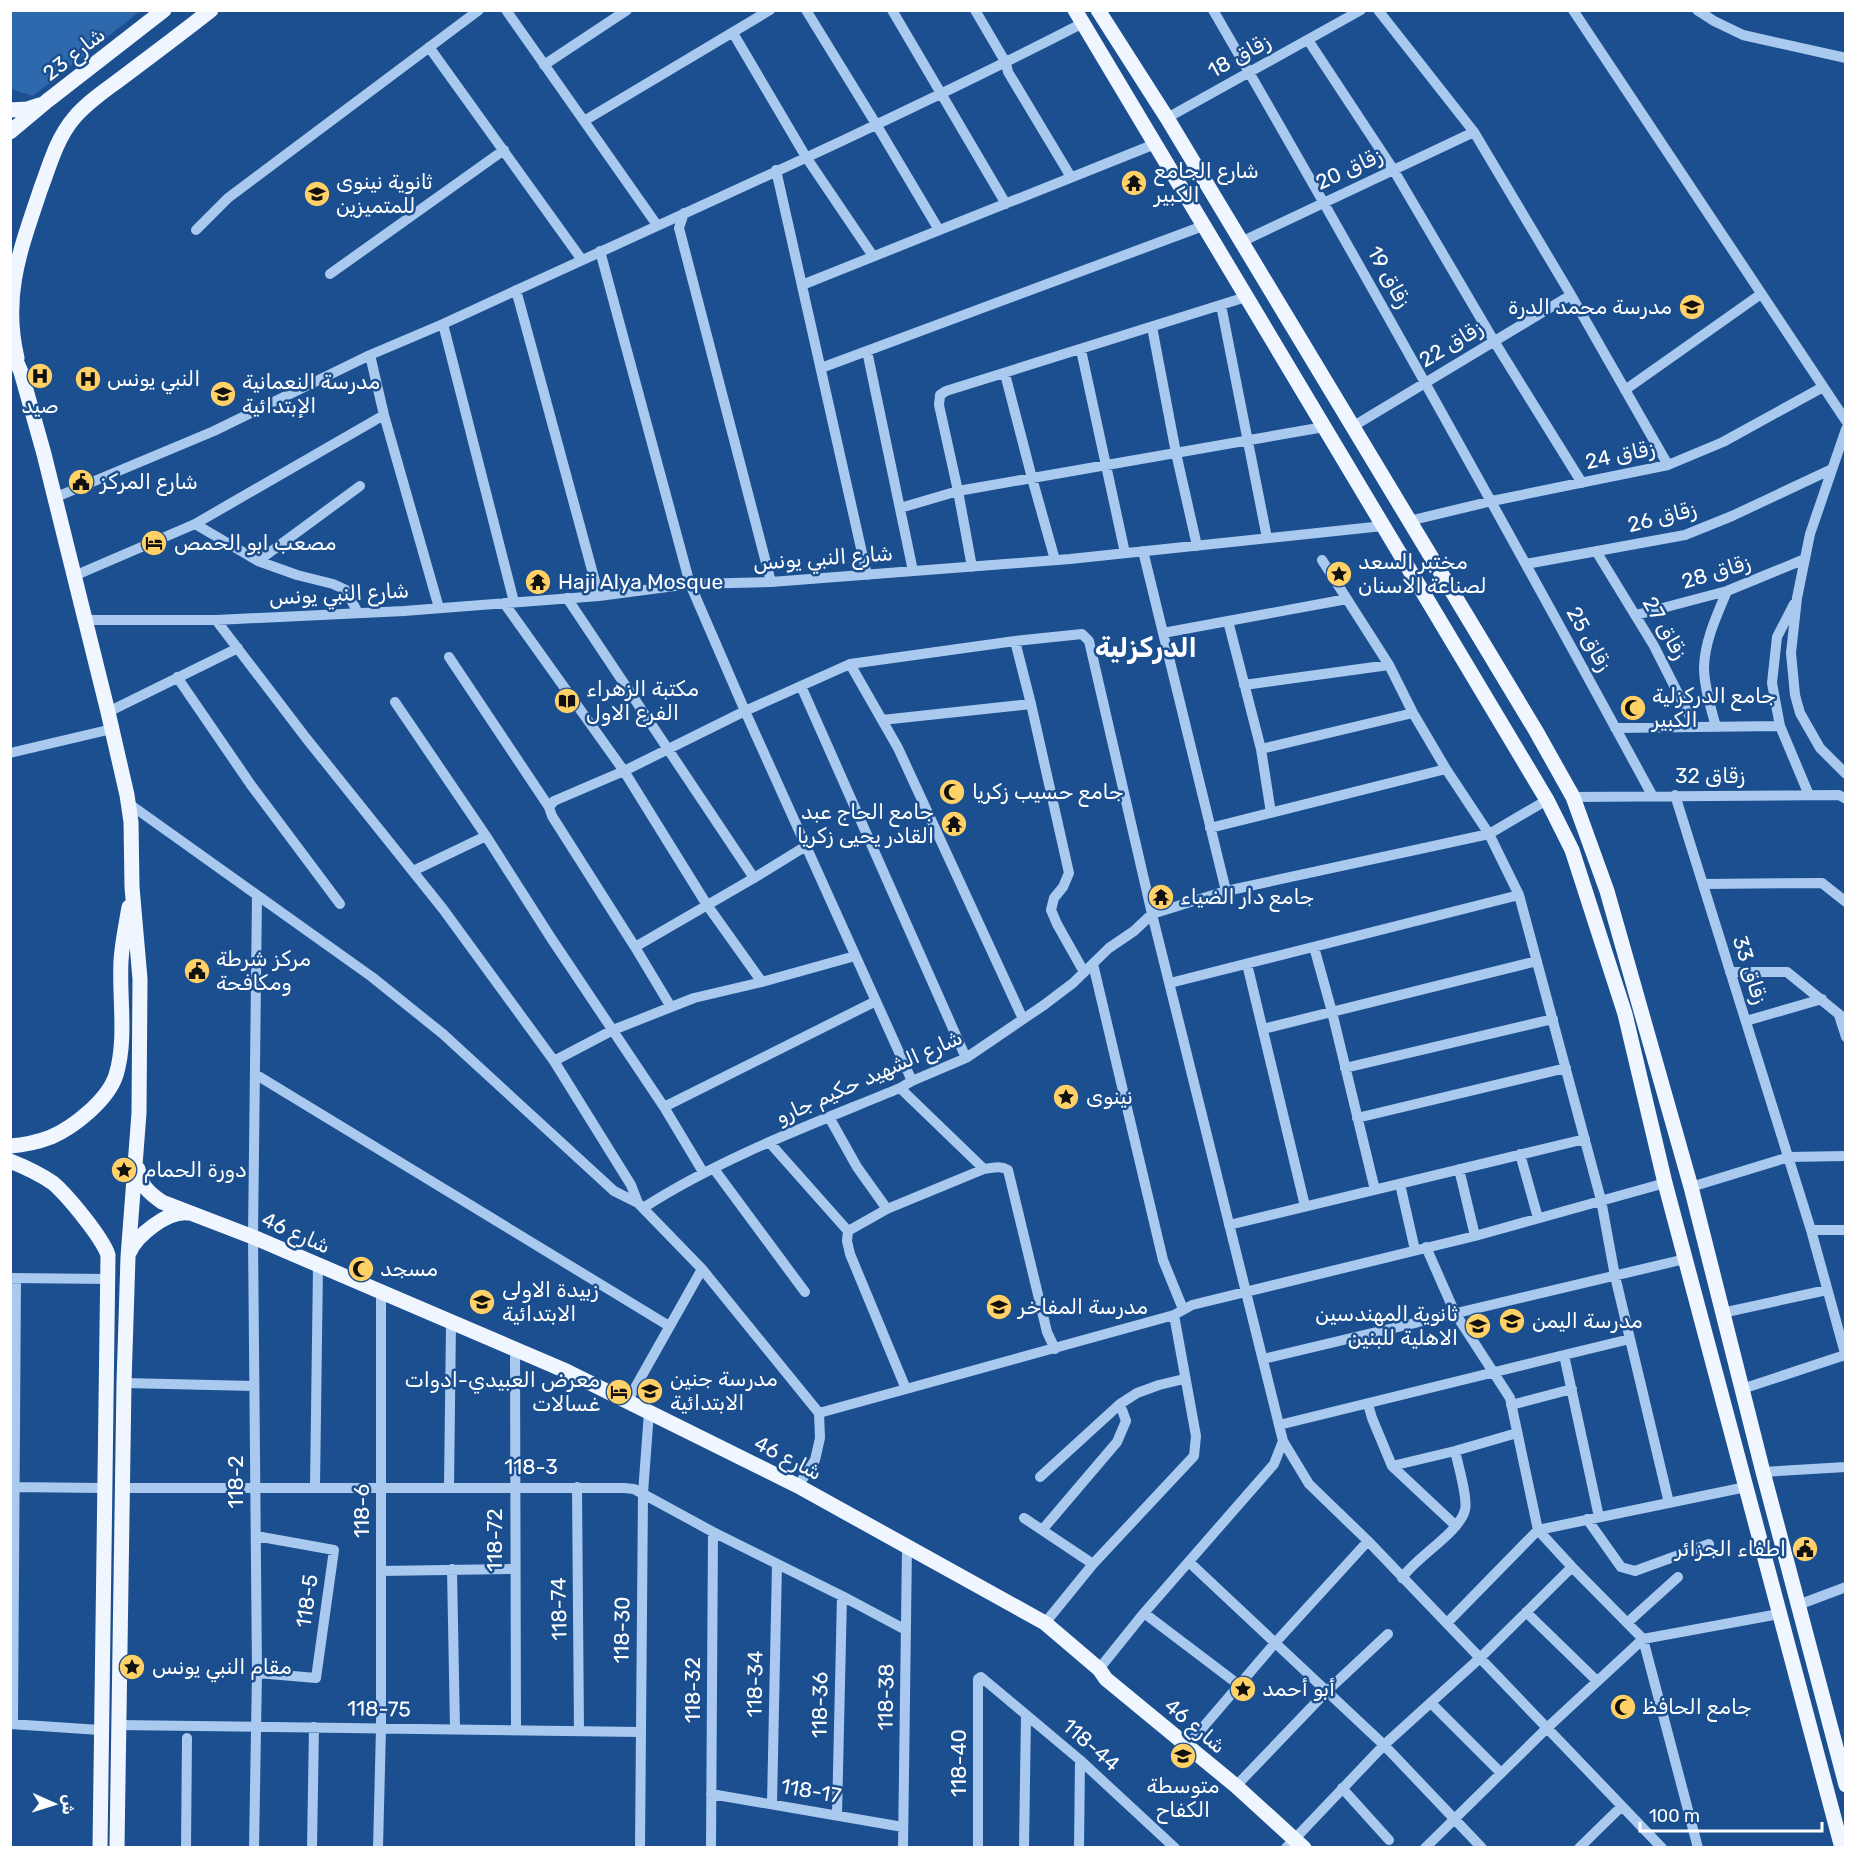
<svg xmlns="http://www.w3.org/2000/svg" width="1856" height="1858" viewBox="0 0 1856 1858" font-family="Rubik,'Noto Naskh Arabic',sans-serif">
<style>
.green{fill:#2e69ad}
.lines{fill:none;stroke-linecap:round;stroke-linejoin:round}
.minor{stroke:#a9c9ee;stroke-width:10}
.major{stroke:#f0f6ff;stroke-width:15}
.labels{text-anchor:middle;stroke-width:5;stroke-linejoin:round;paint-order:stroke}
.street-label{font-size:21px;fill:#fff;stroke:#1b4f8f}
.poi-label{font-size:21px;fill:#fff;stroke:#1b4f8f;text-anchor:start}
.district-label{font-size:27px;font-weight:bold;fill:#fff;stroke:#1b4f8f}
</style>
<rect width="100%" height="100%" fill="#1b4f8f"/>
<path class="green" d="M10,11L11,10L140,11L33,96L11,89Z"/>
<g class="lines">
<path class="minor" d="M506,10L657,225
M806,10L876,124L939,230
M892,10L1006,204
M975,10L1006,63L1008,72L1071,177
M1213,10C1364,270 1509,532 1652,795
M1378,10L1474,132L1571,295L1668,465
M1573,10L1846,421
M1697,10L1714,21L1743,35L1846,58
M733,33L806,157L873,256
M1308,40L1393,169L1494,341L1582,483
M429,47L582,260
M544,65L627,10
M1167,118L1361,10
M584,121L770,10
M776,170L867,575
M684,213L679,228L771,582
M196,230L228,198L479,10
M1241,242L1474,132
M600,251L690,584L745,711L912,1081
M330,274L504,150
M802,285L1155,144
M516,290L599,596
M1221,305L1267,538
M443,324L514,602
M1152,327L1176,453L1197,546
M1081,350L1125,553
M867,351L913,571
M370,355L384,415L439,608
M821,368L1203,226
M1005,374L1032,478L1055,560
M1625,390L1761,294
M1352,427L1571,295
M1846,429L1810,534L1797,598L1791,653L1795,695L1800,713L1820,748L1846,774
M54,498L214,431L370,355L443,324C657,225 873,131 1083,23
M900,508L958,491L1324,427
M1409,521L1492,501L1668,465L1723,442L1823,387
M195,524L258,561L297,575L333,584L346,590L358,613
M1143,551L1226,891
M1596,551L1654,646L1695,727
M1322,560L1389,665L1413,713L1446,769L1489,834L1519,895L1601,1200L1615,1276L1669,1503
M258,561L360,486
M1526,564L1685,535L1732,516L1832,469
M972,567L958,491L939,405L940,395L946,391L1246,297
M74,576L195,524L384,415
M567,598L754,878
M504,603L624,771L707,905L762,982
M1794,604L1777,637L1772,683L1780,726L1809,795
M1636,615L1727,591L1805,559
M84,620H216L404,611L599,596L690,584L771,582L1070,559L1383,526
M216,620L306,738L443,909L554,1061L631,1185L638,1203
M1228,621L1261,749L1271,813
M1163,633L1347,599
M1015,641L1031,704L1069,873L1063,887L1054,898L1051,910L1057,924L1084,972
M449,657L549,807
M850,664L898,748L1023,1019
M177,677L251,785L340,904
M1244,685L1389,665
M801,686L966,1058
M395,702L486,836L551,938L664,1107L703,1172
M108,712L238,648
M882,720L1031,704
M1716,727C1711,708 1704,687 1704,667C1705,640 1717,615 1727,591
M1615,728L1780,726
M1261,749L1413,713
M10,753L112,729
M1675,795L1811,1230L1846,1357
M1573,797L1839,795L1846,799
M128,803L372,977L443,1034L614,1191L638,1203L702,1269L819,1413L820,1438L815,1460L798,1486
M1210,828L1446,769
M413,871L486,836
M1703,884L1822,883L1846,902
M635,947L754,878L806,846
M1314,947L1332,1012L1375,1190
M1093,964L1163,1260L1183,1309
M1247,964L1305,1206
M1730,972H1787L1846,1020
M1170,983L1519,895
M671,1007L635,947L552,816L549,807L554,801L624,771L745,711L850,664L1015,641L1082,634L1089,641L1152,914L1283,1441L1309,1484L1368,1541L1662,1848
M1839,1015L1846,1037
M1746,1021L1822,999
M1263,1029L1537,961
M554,1061L613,1030L694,998L762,982L855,956
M1345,1068L1553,1019
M255,1074L669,1326
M900,1088L984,1169
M664,1107L876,1001
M829,1117L857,1167L887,1209
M1357,1118L1566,1068
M769,1142L848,1231L847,1241L850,1254L906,1389
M1520,1154L1538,1218
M714,1169L805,1292
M1459,1169L1475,1236
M1400,1184L1415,1250
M1691,1187L1789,1157L1846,1156
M643,1208C722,1157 813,1124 900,1088L912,1081L966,1058L1044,1005L1073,983L1109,948L1134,931L1152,914L1226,891L1489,834L1547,800
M1229,1225L1585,1139
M1811,1230H1846
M848,1231L887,1209L984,1169C993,1168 1000,1165 1008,1170L1047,1332L1055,1349
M1426,1247L1455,1313L1510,1398L1538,1530L1572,1567L1643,1639L1698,1848
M10,1278L109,1279
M1722,1313L1827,1290
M515,1350L516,1730
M1263,1359L1685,1259
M124,1383L254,1386
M1742,1389L1845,1355
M627,1402L702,1269
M1368,1404L1372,1418L1392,1466L1456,1526
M1511,1405L1572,1389
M819,1413L1174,1315L1192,1305L1475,1236L1665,1183
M1279,1425L1564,1355
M1392,1466L1455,1451L1517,1433
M1763,1472L1846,1467
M1040,1477L1120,1404L1137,1393L1159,1385L1184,1379
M10,1487L104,1488
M315,1487L318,1266
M449,1487L451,1323
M577,1487L579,1731
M121,1488H624L634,1489L713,1532L842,1596L906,1630
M1599,1517L1564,1355L1630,1339
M1024,1518L1093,1564
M1587,1519L1621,1567L1635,1571L1709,1544
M1043,1529L1117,1442L1126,1421L1120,1404
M256,1536L334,1550L316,1678L257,1673
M1189,1562L1384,1745L1482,1848
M452,1569L455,1729
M381,1571L515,1569
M1402,1578C1416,1557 1459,1533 1465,1510C1468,1499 1458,1464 1455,1451
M1798,1605L1846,1587
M1526,1612L1597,1681
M1144,1613L1239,1685
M1045,1623L1093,1564L1194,1456L1196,1436L1174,1315
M1447,1623L1538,1530L1746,1487
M1627,1623L1678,1577
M1099,1669L1144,1613L1274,1464L1283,1441
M1431,1703L1501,1773
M10,1724L100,1730
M13,1724L16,1278
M118,1725L640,1732
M1187,1746L1275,1643L1368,1541
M1236,1786L1327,1691L1388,1634
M1342,1788L1389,1840
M711,1794L903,1827
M772,1804L777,1564
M837,1815L842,1596
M186,1848L187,1738
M254,1848L257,1673L253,1237L257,895
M312,1848L314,1727
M378,1848L381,1728V1293
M640,1848L643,1493L649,1412
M711,1848L713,1532
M903,1848L907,1547
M978,1848V1679L981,1677L1080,1760L1175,1848
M1024,1848L1026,1715
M1079,1848L1080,1760
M1286,1848L1384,1745L1480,1658L1572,1567
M1425,1848L1547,1728L1643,1639L1779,1614
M1579,1848L1622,1806"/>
<path class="major" d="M1075,10L1547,800L1572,850L1625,1014L1665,1183L1842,1848
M1098,10L1167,118L1536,731L1573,797L1607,891L1691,1187L1763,1472L1846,1785
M10,110L27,109L39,105
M10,132L47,101L164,10
M10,347L21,372L44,454L108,712L127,795L131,822L132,887L140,979L139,1113L128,1257L124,1383L117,1848
M17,358C2,294 21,248 41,188C50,164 57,138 74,118C88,101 109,88 127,74C155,53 183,32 211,10
M10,1146C24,1145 38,1142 51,1137C74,1127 108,1100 116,1075C127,1039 119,998 121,961C122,943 126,925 129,907
M10,1161C25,1167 40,1174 53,1183C67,1195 102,1237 108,1255L100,1848
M138,1169C140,1185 149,1193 162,1202L253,1237L566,1371L798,1486L1045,1623L1099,1669L1106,1679L1236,1786L1304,1848
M129,1253C137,1235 167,1211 188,1213"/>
</g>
<defs>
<g id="temple-disc" transform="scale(1.35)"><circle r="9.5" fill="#ffd166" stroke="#1b4f8f"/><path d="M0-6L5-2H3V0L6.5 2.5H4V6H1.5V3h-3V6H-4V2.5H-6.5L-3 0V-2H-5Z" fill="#111"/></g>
<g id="school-disc" transform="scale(1.35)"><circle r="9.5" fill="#ffd166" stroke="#1b4f8f"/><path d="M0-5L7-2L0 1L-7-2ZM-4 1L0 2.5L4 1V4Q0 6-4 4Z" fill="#111"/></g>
<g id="hospital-disc" transform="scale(1.35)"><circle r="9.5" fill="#ffd166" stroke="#1b4f8f"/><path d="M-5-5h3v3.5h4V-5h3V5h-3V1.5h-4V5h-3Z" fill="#111"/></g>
<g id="civic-disc" transform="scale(1.35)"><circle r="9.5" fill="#ffd166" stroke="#1b4f8f"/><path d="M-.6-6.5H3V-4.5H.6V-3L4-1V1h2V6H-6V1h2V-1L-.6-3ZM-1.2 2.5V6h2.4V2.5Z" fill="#111"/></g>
<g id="hotel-disc" transform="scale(1.35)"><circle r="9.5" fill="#ffd166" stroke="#1b4f8f"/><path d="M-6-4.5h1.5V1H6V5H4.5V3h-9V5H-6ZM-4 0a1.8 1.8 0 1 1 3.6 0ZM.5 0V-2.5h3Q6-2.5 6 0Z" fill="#111"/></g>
<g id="sight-disc" transform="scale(1.35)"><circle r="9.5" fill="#ffd166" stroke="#1b4f8f"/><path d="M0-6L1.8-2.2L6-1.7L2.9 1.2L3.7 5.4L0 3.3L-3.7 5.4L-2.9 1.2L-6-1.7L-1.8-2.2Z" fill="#111"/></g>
<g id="library-disc" transform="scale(1.35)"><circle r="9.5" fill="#ffd166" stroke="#1b4f8f"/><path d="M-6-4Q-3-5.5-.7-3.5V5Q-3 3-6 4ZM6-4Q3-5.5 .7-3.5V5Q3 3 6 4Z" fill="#111"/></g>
<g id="mosque-disc" transform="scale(1.35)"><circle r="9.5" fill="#ffd166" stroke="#1b4f8f"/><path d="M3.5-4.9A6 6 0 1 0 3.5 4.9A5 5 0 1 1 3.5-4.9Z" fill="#111"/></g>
</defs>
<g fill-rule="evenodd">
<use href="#temple-disc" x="1134" y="183"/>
<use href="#school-disc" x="317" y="194"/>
<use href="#school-disc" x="1692" y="307"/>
<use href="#hospital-disc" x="40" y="376"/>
<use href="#hospital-disc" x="88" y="379"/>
<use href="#school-disc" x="223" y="394"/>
<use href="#civic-disc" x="81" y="482"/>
<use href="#hotel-disc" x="154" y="543"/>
<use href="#sight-disc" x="1339" y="574"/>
<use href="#temple-disc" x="538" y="582"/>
<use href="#library-disc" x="567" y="701"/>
<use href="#mosque-disc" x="1633" y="708"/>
<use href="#mosque-disc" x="952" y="792"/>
<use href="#temple-disc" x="954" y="824"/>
<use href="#temple-disc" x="1161" y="897"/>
<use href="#civic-disc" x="197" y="971"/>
<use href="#sight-disc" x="1066" y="1097"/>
<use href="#sight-disc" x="124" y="1170"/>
<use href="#mosque-disc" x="361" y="1269"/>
<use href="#school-disc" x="482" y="1302"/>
<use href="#school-disc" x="999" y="1307"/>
<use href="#school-disc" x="1512" y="1321"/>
<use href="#school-disc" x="1478" y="1326"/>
<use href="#school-disc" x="650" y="1391"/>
<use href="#hotel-disc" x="619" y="1392"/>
<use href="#civic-disc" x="1805" y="1549"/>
<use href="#sight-disc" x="132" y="1667"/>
<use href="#sight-disc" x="1243" y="1689"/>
<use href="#mosque-disc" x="1623" y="1707"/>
<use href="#school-disc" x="1183" y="1756"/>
</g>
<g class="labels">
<g class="street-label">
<text transform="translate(74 54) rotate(-38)" y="7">شارع 23</text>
<text transform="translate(1239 56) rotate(-29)" y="7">زقاق 18</text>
<text transform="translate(1349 169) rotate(-25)" y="7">زقاق 20</text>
<text transform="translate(1389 277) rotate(61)" y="7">زقاق 19</text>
<text transform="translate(1451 344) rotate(-31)" y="7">زقاق 22</text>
<text transform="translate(1620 455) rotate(-12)" y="7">زقاق 24</text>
<text transform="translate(1662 517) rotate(-14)" y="7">زقاق 26</text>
<text transform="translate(823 558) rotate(-4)" y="7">شارع النبي يونس</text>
<text transform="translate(1716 572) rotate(-17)" y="7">زقاق 28</text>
<text transform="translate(339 594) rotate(-3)" y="7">شارع النبي يونس</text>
<text transform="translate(1665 628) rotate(60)" y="7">زقاق 27</text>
<text transform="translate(1589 639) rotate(61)" y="7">زقاق 25</text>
<text x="1710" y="783">زقاق 32</text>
<text transform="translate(1750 970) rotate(72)" y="7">زقاق 33</text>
<text transform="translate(869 1077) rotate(-24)" y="7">شارع الشهيد حكيم جارو</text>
<text transform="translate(296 1233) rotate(24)" y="7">شارع 46</text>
<text transform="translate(788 1458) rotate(27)" y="7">شارع 46</text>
<text x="531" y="1474">118-3</text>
<text transform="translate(236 1482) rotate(-90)" y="7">118-2</text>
<text transform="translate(362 1511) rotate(-90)" y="7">118-6</text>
<text transform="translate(495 1540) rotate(-90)" y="7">118-72</text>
<text transform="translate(307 1601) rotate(-82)" y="7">118-5</text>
<text transform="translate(559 1609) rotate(-91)" y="7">118-74</text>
<text transform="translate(622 1630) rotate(-89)" y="7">118-30</text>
<text transform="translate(755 1684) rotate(-89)" y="7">118-34</text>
<text transform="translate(693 1690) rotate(-90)" y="7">118-32</text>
<text transform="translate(886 1697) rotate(-89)" y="7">118-38</text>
<text transform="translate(820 1705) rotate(-89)" y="7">118-36</text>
<text transform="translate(379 1709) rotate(1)" y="7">118-75</text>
<text transform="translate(1195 1726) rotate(40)" y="7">شارع 46</text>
<text transform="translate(1091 1745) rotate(41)" y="7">118-44</text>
<text transform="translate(959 1763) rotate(-90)" y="7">118-40</text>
<text transform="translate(811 1791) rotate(10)" y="7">118-17</text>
</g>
<g class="poi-label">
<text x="1154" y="178">شارع الجامع<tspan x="1154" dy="24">الكبير</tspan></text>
<text x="336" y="189">ثانوية نينوى<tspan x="336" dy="24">للمتميزين</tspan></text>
<text x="1672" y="314" text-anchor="end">مدرسة محمد الدرة</text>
<text x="107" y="386">النبي يونس</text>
<text x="242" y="389">مدرسة النعمانية<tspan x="242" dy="24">الإبتدائية</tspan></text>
<text x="40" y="413" text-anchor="middle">صيد</text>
<text x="100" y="489">شارع المركز</text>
<text x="174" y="550">مصعب ابو الحمص</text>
<text x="1358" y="569">مختبر السعد<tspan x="1358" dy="24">لصناعة الاسنان</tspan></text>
<text x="558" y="589">Haji Alya Mosque</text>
<text x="586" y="696">مكتبة الزهراء<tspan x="586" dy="24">الفرع الاول</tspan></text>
<text x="1652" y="703">جامع الدركزلية<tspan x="1652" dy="24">الكبير</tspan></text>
<text x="972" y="799">جامع حسيب زكريا</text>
<text x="934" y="819" text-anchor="end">جامع الحاج عبد<tspan x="934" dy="24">القادر يحيى زكريا</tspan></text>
<text x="1180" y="904">جامع دار الضياء</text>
<text x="216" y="966">مركز شرطة<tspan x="216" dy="24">ومكافحة</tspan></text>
<text x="1086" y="1104">نينوى</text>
<text x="144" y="1177">دورة الحمام</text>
<text x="380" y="1276">مسجد</text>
<text x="502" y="1297">زبيدة الاولى<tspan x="502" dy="24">الابتدائية</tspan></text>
<text x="1018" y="1314">مدرسة المفاخر</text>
<text x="1458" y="1321" text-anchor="end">ثانوية المهندسين<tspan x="1458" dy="24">الاهلية للبنين</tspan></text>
<text x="1532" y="1328">مدرسة اليمن</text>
<text x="670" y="1386">مدرسة جنين<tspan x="670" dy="24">الابتدائية</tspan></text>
<text x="600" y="1387" text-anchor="end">معرض العبيدي-ادوات<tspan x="600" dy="24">غسالات</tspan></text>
<text x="1786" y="1556" text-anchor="end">اطفاء الجزائر</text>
<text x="152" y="1674">مقام النبي يونس</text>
<text x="1262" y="1696">أبو أحمد</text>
<text x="1642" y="1714">جامع الحافظ</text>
<text x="1183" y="1793" text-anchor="middle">متوسطة<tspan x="1183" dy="24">الكفاح</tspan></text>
</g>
<g class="district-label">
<text x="1146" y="657">الدركزلية</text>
</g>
</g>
<rect width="1856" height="1858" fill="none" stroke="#ffffff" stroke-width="24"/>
<g transform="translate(54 1804) rotate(93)" stroke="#1b4f8f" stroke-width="4.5" paint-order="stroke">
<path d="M0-4.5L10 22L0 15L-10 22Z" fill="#ffffff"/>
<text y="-9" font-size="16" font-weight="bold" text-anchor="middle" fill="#ffffff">ش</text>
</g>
<path d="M1640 1822v9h182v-9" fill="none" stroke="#ffffff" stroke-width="3"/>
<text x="1649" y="1822" font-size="18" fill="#ffffff" stroke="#1b4f8f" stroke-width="4.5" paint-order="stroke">100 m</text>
</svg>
